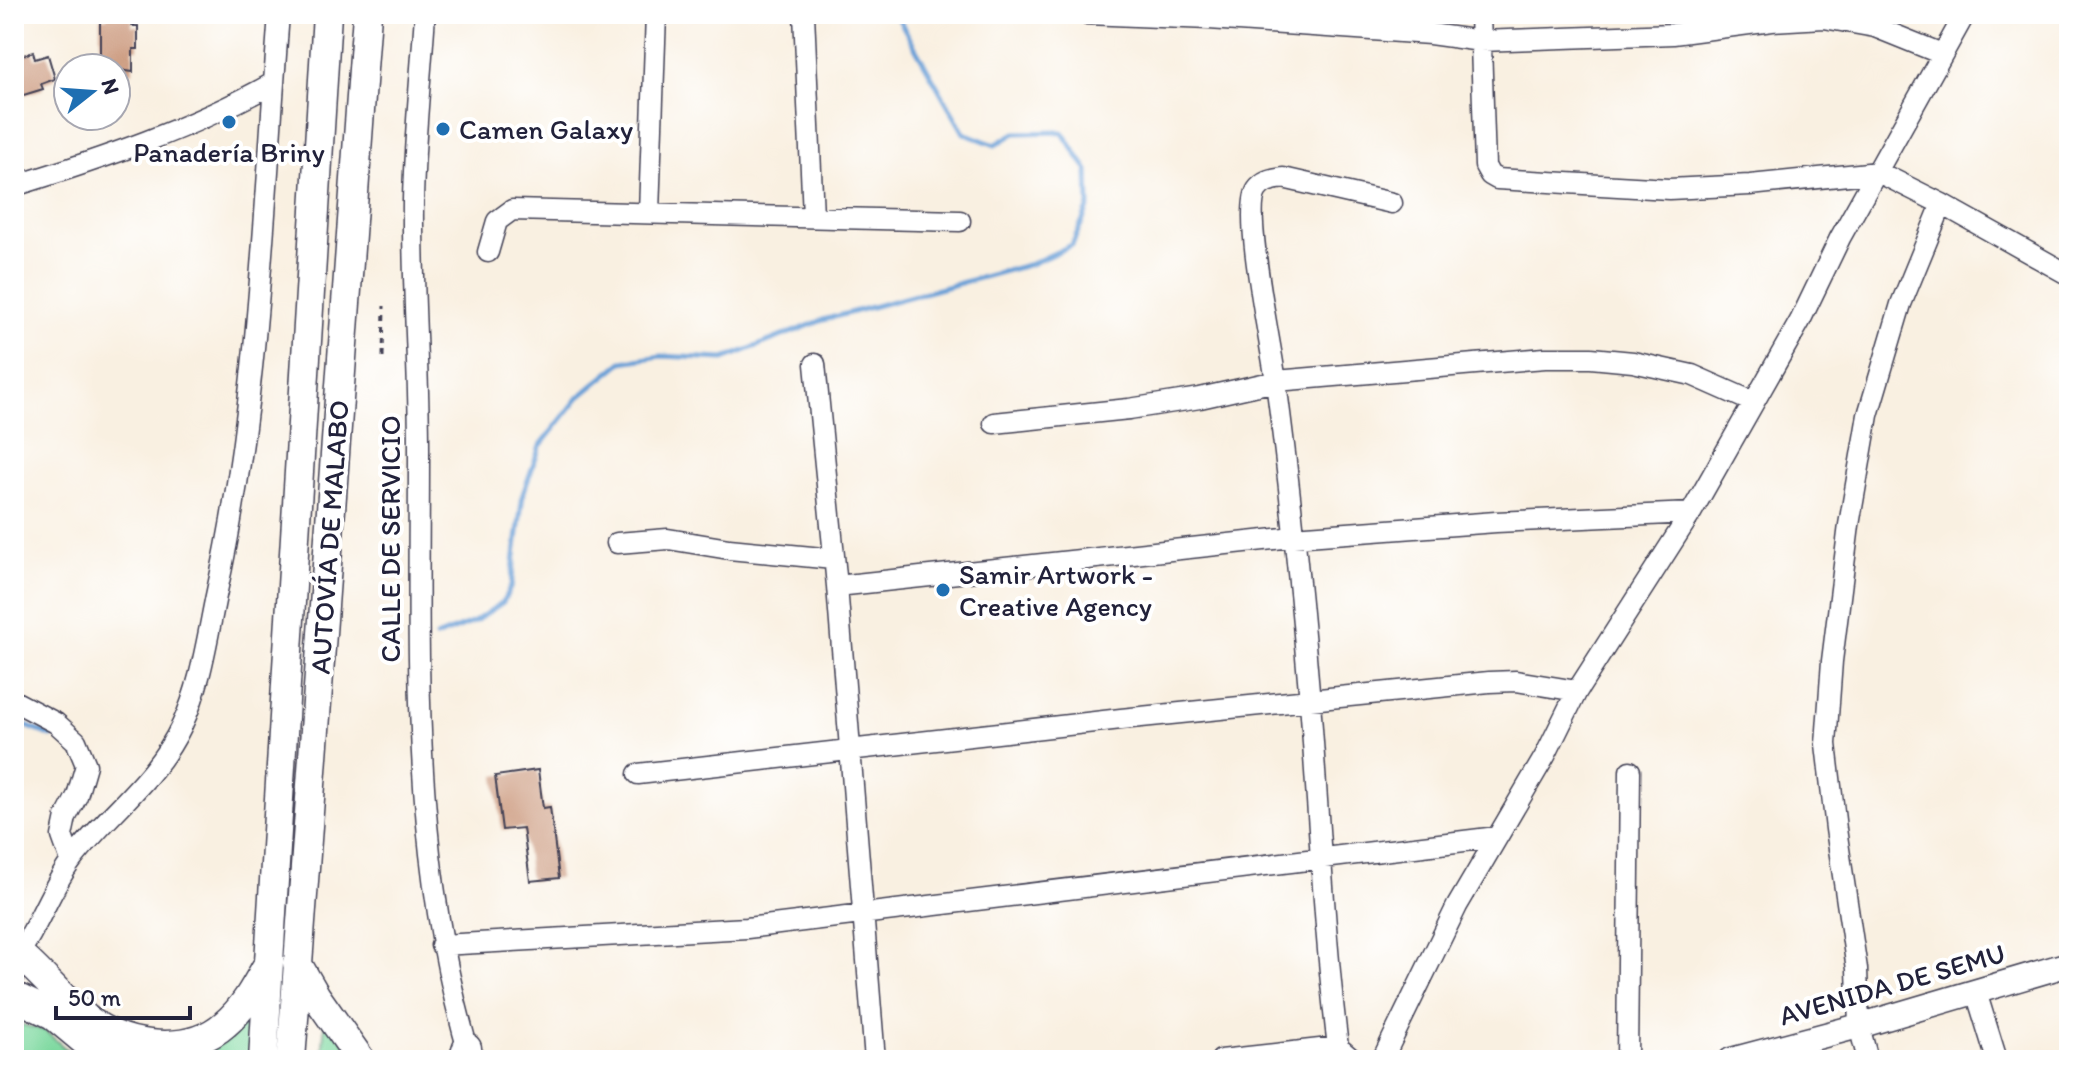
<svg xmlns="http://www.w3.org/2000/svg" width="2083" height="1074" viewBox="0 0 2083 1074" font-family="Itim,sans-serif">
<style>
.green{fill:#7fd9a0;stroke:#507e6e;stroke-width:2}
.lines{fill:none;stroke-linecap:round;stroke-linejoin:round}
.stream{stroke:#6aa0d7;stroke-width:5}
.building{fill:#ce9e83}
.minor-casing{stroke:#424154;stroke-width:23}
.major-casing{stroke:#424154;stroke-width:27}
.highway-casing{stroke:#424154;stroke-width:31}
.path{stroke:#424154;stroke-width:3;stroke-dasharray:6 6;stroke-linecap:butt}
.minor{stroke:#fff;stroke-width:20}
.major{stroke:#fff;stroke-width:24}
.highway{stroke:#fff;stroke-width:28}
.poi-dot{fill:#1f6fb2;stroke:#fff;stroke-width:3}
.labels{text-anchor:middle;stroke-width:8;stroke-linejoin:round;paint-order:stroke}
.poi-label{font-size:28px;fill:#22223b;stroke:#fff;text-anchor:start}
.street-label{font-size:28px;fill:#22223b;stroke:#fff}
</style>
<rect width="100%" height="100%" fill="#fff"/>
<filter id="ink" filterUnits="userSpaceOnUse"><feTurbulence type="fractalNoise" baseFrequency=".0125" numOctaves="2"/><feDisplacementMap in="SourceGraphic" scale="16" xChannelSelector="R" yChannelSelector="G"/><feConvolveMatrix kernelMatrix="1 2 1 2 8 2 1 2 1" color-interpolation-filters="sRGB"/></filter>
<filter id="wash" filterUnits="userSpaceOnUse"><feTurbulence type="fractalNoise" baseFrequency=".006" numOctaves="4" result="noise"/><feDisplacementMap in="SourceGraphic" scale="32" xChannelSelector="R" yChannelSelector="G"/><feGaussianBlur stdDeviation="1.8" result="paint"/><feColorMatrix in="noise" values="0 0 0 0 0 0 0 0 0 0 0 0 0 0 0 0 0 1.4 0 .05"/><feComposite in="paint" operator="in"/></filter>
<g filter="url(#wash)">
<rect width="100%" height="100%" fill="#f9f0e1"/>
<path class="green" d="M253,1003L250,1060H113L104,1042L149,1055Z
M326,1005L353,1060H322Z
M14,1023L44,1030L79,1060H14Z"/>
<g class="lines">
<path class="stream" d="M436,637L474,622L503,602L511,586L523,494L540,446L579,397L622,362L661,356L724,359L823,320L1031,264L1072,245L1089,206L1088,171L1062,132L1015,133L995,145L964,133L896,14
M14,721L51,736"/>
</g>
<g id="blocks">
<path class="building" d="M107,14H133L132,26H138V49H133V72L106,68V59H100V18H107Z
M33,52L35,59L48,55L55,79L41,84L43,89L14,98V58Z
M538,770L543,808L550,807L559,878L530,881L523,828L502,830L495,776Z"/>
</g>
</g>
<g filter="url(#ink)">
<use href="#blocks" fill-opacity="0" stroke="#424154" stroke-width="2"/>
<g class="lines">
<g class="minor-casing">
<path id="minor" d="M425,14C421,76 414,139 413,201C412,283 419,366 419,449C419,656 410,858 471,1060
M804,14L813,216
M1087,14L1209,19L1430,34L1481,41L1673,34L1772,21L1824,18L1875,27L1942,54
M1480,14L1485,166L1490,175L1497,179L1669,189L1750,185L1878,172L1942,204L2069,275
M14,186C99,160 196,127 273,83
M649,212L656,14
M488,252L497,221L512,210L960,221
M815,364L837,586L875,1060
M994,423L1129,409L1200,398L1276,381L1545,358H1591L1633,362L1692,375L1753,402
M617,543L668,539L729,549L833,559
M837,586L1293,537L1496,522L1691,513
M14,701L56,723L76,741L86,765L77,796L66,817L62,836L71,861
M638,774L1121,719L1489,682L1516,681L1577,691
M441,945L747,928L1497,837
M14,959C38,930 49,890 72,860C108,813 156,780 182,725C201,686 208,633 217,591C259,401 264,207 279,14
M1976,992L1997,1060
M1221,1060L1338,1047
M1353,1060L1338,1047C1324,933 1319,817 1310,702C1301,595 1290,488 1276,382C1272,349 1242,212 1257,190C1264,180 1273,180 1283,178L1392,203
M1382,1060L1457,906L1545,756L1577,691L1691,513L1800,321L1840,238L1965,14
M1627,1060L1630,771
M1868,1060L1859,1026L1857,969L1836,829L1826,744L1832,661L1849,525L1868,415L1901,304L1942,204"/>
</g>
<g class="major-casing">
<path id="major" d="M1731,1060L1859,1026L2069,964"/>
</g>
<g class="highway-casing">
<path id="highway" d="M19,954C44,975 64,1002 91,1022C128,1048 189,1056 225,1024C243,1009 254,989 265,969
M297,963L316,996L361,1060
M14,996L53,1015L107,1060
M263,1060L327,14
M291,1060L367,14
M463,1060L467,1048"/>
</g>
<path class="path" d="M383,357L384,306"/>
<use href="#minor" class="minor"/>
<use href="#major" class="major"/>
<use href="#highway" class="highway"/>
</g>
</g>
<g class="poi-dot">
<circle cx="229" cy="122" r="8"/>
<circle cx="443" cy="129" r="8"/>
<circle cx="943" cy="590" r="8"/>
</g>
<g class="labels">
<g class="poi-label">
<text x="459" y="139">Camen Galaxy</text>
<text x="229" y="162" text-anchor="middle">Panadería Briny</text>
<text x="959" y="584">Samir Artwork -<tspan x="959" dy="32">Creative Agency</tspan></text>
</g>
<g class="street-label">
<text transform="translate(329 537) rotate(-86)" y="10">AUTOVÍA DE MALABO</text>
<text transform="translate(390 539) rotate(-90)" y="10">CALLE DE SERVICIO</text>
<text transform="translate(1892 984) rotate(-16)" y="10">AVENIDA DE SEMU</text>
</g>
</g>
<rect width="2083" height="1074" fill="none" stroke="#fff" stroke-width="48"/>
<g transform="translate(92 92) rotate(73)"><circle r="38" fill="#ffffff" stroke="#a7a7b1" stroke-width="2"/>
<path d="M0-6L14 30L0 20L-14 30Z" fill="#1f6fb2"/>
<text y="-12" font-size="22" font-weight="bold" text-anchor="middle" fill="#22223b">N</text>
</g>
<path d="M56 1006v12h134v-12" fill="none" stroke="#22223b" stroke-width="4"/>
<text x="68" y="1006" font-size="24" fill="#22223b" stroke="#ffffff" stroke-width="6" paint-order="stroke">50 m</text>
</svg>
